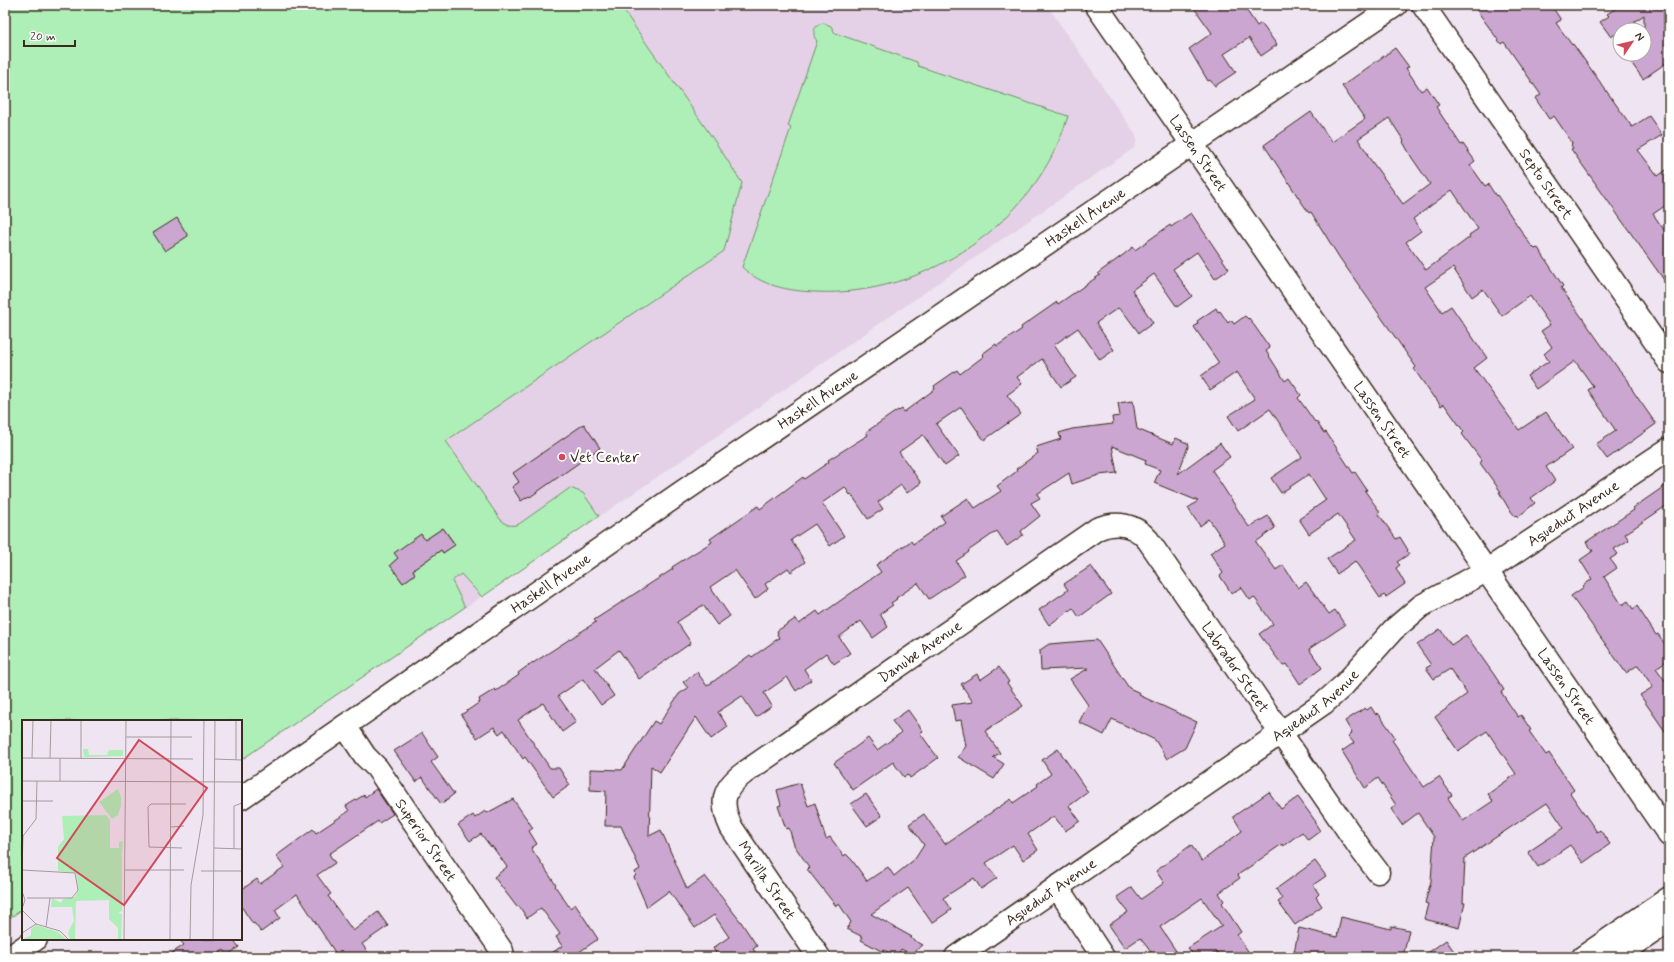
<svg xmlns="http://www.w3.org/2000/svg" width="1674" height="962" viewBox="0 0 1674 962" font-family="Mynerve,sans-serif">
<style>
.built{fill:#e4d1e7}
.green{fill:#aeefb7;stroke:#748c6a;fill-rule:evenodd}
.building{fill:#caa6d0;stroke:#3b2a1e;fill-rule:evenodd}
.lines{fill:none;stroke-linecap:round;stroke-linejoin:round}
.minor-casing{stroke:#3b2a1e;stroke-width:25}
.major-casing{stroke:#3b2a1e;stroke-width:25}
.highway-casing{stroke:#3b2a1e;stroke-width:25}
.minor{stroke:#fff;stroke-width:22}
.major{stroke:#fff;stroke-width:22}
.highway{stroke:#fff;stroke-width:22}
.poi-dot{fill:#d1495b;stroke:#fff;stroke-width:1.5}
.labels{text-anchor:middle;stroke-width:4;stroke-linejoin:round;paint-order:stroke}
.street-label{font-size:15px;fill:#3b2a1e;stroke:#fff}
.poi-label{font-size:15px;fill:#3b2a1e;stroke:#fff;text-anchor:start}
.inset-road{fill:none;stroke:#a79a9d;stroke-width:1}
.view{fill:#d1495b;fill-opacity:0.15;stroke:#d1495b;stroke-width:2}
.inset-edge{fill:none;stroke:#3b2a1e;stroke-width:2}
</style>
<rect width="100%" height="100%" fill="#efe4f1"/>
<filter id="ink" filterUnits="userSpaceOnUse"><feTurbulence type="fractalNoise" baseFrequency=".025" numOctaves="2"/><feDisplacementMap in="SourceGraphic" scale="8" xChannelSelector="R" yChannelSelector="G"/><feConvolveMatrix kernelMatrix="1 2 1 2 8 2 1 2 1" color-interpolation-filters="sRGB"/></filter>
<g filter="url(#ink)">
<path class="built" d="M5,5H1047L1136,135L1137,141L1134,148L672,467L241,760V721H23V909L5,921Z"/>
<path class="green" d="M11,5H620C660,65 704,122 742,183L724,251L446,441L500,519C506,525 510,527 519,524L570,488L583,493L599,516L482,597L461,574L452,581L465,607L241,760V721H23V909L5,921V9ZM443,528L455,544L443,553L441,550L413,570L415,574L403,583L390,565L398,558L421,535L425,540Z
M824,23L831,26L835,33L917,62L918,66L1068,116C1037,222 925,298 815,292C789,291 761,286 742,267L791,128L788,126L817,41C811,34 814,24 824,23Z"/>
<path class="building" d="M1192,5H1243L1257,26L1261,23L1277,45L1261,56L1249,38L1224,54L1236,72L1215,86L1210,80L1208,81L1189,49L1212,33Z
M1473,5H1551L1561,20L1556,23L1572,45L1573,44L1632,127L1649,116L1662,135L1638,150L1658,176L1669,168V203L1653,214L1669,237V287L1571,149L1573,148L1571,145L1572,144L1571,141L1554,116L1549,119L1535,98L1541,95L1504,42L1501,44Z
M1621,5H1669V61L1643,79L1625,54H1644V15L1611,37L1600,22L1609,16L1607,14Z
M1395,48L1409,67L1406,68L1421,91L1427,87L1439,105L1436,107L1461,145L1463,144L1475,161L1470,165L1485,186L1488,184L1496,196L1497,195L1530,244L1535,249L1538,248L1563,286L1561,288L1617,367L1628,380L1633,391L1656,424L1607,459L1596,444L1616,431L1588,390L1593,386L1575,361L1536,389L1527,376L1549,361L1544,354L1552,347L1541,331L1550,325L1530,296L1502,316L1483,289L1472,297L1453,268L1425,287L1442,312L1451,306L1487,358L1474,368L1519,430L1546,412L1572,449L1546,467L1555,481L1531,498L1535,503L1518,517L1516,515L1515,516L1509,509L1499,492H1501L1480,463L1482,461L1462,434L1464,432L1444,404L1441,406L1435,397L1434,398L1414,369L1416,367L1339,257L1311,212L1309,213L1300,200L1264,145L1311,112L1332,142L1365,119L1342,86ZM1389,118L1404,141L1403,142L1412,158L1430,184L1403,204L1367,155L1368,154L1358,139ZM1452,190L1478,229L1469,235L1470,237L1426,270L1406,242L1421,231L1413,219Z
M1191,213L1229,269L1215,279L1197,252L1173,269L1192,296L1177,307L1154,274L1132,290L1153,323L1139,333L1125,314L1118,308L1096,323L1114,350L1100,360L1078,328L1054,345L1076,377L1061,387L1042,359L1017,377L1022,384L1007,395L1021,414L984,440L961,407L936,424L959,456L945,466L923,435L899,452L921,483L907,493L901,485L878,502L883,509L868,519L851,494L850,495L845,487L822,503L844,536L830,546L815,524L791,540L805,562L791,572L788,568L765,584L768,589L755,599L735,570L710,587L730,616L717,625L703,605L677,622L691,643L639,679L619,650L595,668L614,696L601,705L583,679L558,696L576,722L562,732L543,703L518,720L550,768H559L570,785L553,797L525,757L523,759L504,730L499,734L494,727L477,738L461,715L480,702L479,699L495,689L496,691L519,675L518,673L533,662V663L596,622L594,620L673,569L672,567L712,542L710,539L758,506L760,509L803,477L804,479L829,462L828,460L868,435L866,432L898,410L899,411L902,409L904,412L935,389L934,386L957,370L960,374L984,356L982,354L996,344L997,346L1022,329L1021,327L1057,302L1058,304L1100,275L1098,273L1123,255L1133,247L1135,250L1170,225L1171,227Z
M177,218L188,236L165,251L153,233Z
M1216,308L1218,312L1220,311L1228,323L1231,320L1234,324L1245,316L1248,319L1249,318L1270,348L1266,351L1285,381L1289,378L1291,381L1301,395L1298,398L1315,422L1316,421L1324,433L1326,432L1353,473L1355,472L1367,490L1365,491L1380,512L1378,513L1396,539L1400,537L1408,550L1407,551L1409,554L1397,562L1400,565L1396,568L1405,584L1386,597L1384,595L1380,598L1355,561L1337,574L1327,559L1356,540L1338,514L1309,534L1299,519L1326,500L1309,474L1281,493L1271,478L1302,457L1270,409L1238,431L1228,416L1255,399L1237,372L1210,390L1201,376L1219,363L1194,327L1198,323L1197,321Z
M1133,401L1137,429L1173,444L1176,438L1189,444L1178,474L1220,443L1230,457L1212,470L1249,527L1268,516L1275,528L1256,542L1276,570L1283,565L1298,588L1306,582L1329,614L1335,610L1345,625L1309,649L1322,668L1300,684L1287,664L1283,666L1259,634L1273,624L1254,597L1250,600L1241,587L1232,594L1220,576L1223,573L1210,553L1225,543L1209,519L1200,526L1191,513L1188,508L1198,501L1154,483L1160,470L1145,464L1146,460L1112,446L1117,473L1099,475L1072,484L1069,473L1037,494L1040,498L1031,503L1040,516L1021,531L1023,535L1007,546L997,531L968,551L969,552L956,561L965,575L929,599L918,583L896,598L897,599L891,603L893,605L880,614L888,627L873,638L861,621L839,637L850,653L834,664L826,653L804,669L811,680L796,691L787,677L764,693L772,706L756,717L742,696L718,712L728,727L711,739L696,717L660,772L651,766L649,836L661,830L687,889L705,876L741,922L757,946L753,949L759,957H718L713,948L729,937L714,915L695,928L669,891L647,907L634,877L636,875L635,872L640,869L621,826H605L606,791L590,790V769L622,770L654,721L659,724L679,694L688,688L683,682L697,672L707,686L750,655L752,657L779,638L777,634L778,633L777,631L795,619L799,624L817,611L820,615L881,572L876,565L911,541L913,544L945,522L941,516L968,498L975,508L1001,491L997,486L1017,471L1016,469L1038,453L1036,447L1061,439L1059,433L1072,429L1113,424L1112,417L1120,416L1118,403Z
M584,424L600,448L530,497L529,496L521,501L512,487L519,482L513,473Z
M1669,483V504L1625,534L1629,540L1614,549L1618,554L1610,559L1617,568L1604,577L1622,605L1628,601L1633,609L1637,606L1656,635L1658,634L1669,650V659L1656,668L1669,686V737L1640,695L1653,687L1638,665L1626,673L1571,596L1584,587L1583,586L1592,579L1580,560L1593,551L1586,542L1634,510L1633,508Z
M443,528L455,545L443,553L441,550L413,570L415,574L403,583L390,565L398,558L394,553L421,534L425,540Z
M1091,566L1111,594L1079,617L1073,608L1049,625L1039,610L1068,590L1064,584Z
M1440,629L1451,645L1466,635L1495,676L1504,690L1501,692L1518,717L1521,715L1531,730L1529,731L1546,755L1549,753L1574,790L1570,793L1597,832L1600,830L1610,844L1583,863L1570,845L1538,867L1528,852L1564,828L1547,803L1465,858L1463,903H1465L1459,928L1424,919L1428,904L1425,903L1431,881L1434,837L1418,813L1402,825L1391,809L1396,805L1378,778L1365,788L1342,751L1354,743L1348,736L1352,733L1345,721L1365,708L1367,710L1371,707L1376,715L1378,713L1395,737L1392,740L1424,787L1439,777L1452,795L1448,798L1463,821L1493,801L1488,794L1516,774L1487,731L1458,751L1435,717L1467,694L1450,669L1434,679L1426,668L1431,665L1417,645Z
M1097,640L1129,688L1140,693L1139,695L1197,722L1185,748L1167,759L1155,740L1112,719L1104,735L1079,722L1088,705L1070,679L1089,668L1041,670L1040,650L1049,644Z
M999,667L1009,682L1007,683L1023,706L985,731L1000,753L993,757L1004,764L994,779L958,757L966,746L961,720L955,721L952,705L973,702L961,684L977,674L980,680Z
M908,710L923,731L920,733L938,758L910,778L908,775L904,777L893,762L853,790L834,763L868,738L877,750L901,733L892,721Z
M422,733L438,757L431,762L454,794L441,804L422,777L416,782L394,751Z
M1058,749L1088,792L1069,806L1080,821L1065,831L1054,816L1028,834L1038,850L1023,860L1013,845L986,863L997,878L981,889L974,878L943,898L951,910L932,923L908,888L871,914L912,937L910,938L923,945L911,954L901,949L897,957L884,950L883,952L861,940L863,937L847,929L851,922L839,904L836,906L807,869L809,867L794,845L789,828L786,829L778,806L781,805L777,790L800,783L808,806L815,803L826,839L830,837L844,856L846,854L852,860L867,881L888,867L894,876L915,859L924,845L909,824L924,814L945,844L1011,799L1013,803L1038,786L1037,784L1051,774L1042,760Z
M376,789L393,814L379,823L378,821L329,854L335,863L317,875L331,894L328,896L353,931L378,912L388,926L362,944L371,957H338L297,894L275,910L280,918L261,932L254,923L253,924L241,906V890L257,879L260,884L284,867L276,856L313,829L316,833L349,811L346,806L364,795L365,797Z
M1269,792L1281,809L1298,797L1316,822L1315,823L1320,831L1308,840L1302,832L1283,846L1282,844L1238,875L1240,878L1219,893L1224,901L1222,903L1241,932L1237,935L1252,957H1220L1217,952L1208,957H1195L1188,948L1222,926L1202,898L1160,927L1176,951L1168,957H1155L1140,938L1125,948L1109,925L1128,912L1117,897L1132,887L1141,899L1164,883L1156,871L1191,845L1202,861L1242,831L1234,818V816Z
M866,794L882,816L867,826L851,804Z
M513,799L533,828L529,831L537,844L531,848L556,885L555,886L570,908L575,904L598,939L572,957H546L562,946L556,937L560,934L541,908L527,918L519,906L517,907L494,877L507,867L492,846L491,847L481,834L470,841L458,825L473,815L475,818L485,811L487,813Z
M1315,861L1326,876L1313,885L1319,894L1316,897L1322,906L1295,925L1278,902L1282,899L1276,889Z
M1341,917L1391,929V926L1409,930L1403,957H1293L1299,928L1337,937Z
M179,939H239L235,942L239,947L228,955L224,950L214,957H166L184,945Z
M1446,940L1458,957H1422Z"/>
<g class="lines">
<g class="minor-casing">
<g id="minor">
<path id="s1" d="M1423,5L1669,362"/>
<path id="s2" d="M345,726L365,756L377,768L502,951L503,957"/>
<path d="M1057,887L1103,957"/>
<path id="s3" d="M819,957L731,827C720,803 722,789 744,773L1097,529C1116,521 1135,524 1148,540L1362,851L1378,872"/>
<path id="s4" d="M956,957L1324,703L1343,686L1393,630L1421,606L1486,571L1669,449"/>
</g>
</g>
<g class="major-casing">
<g id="major">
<path id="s5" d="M1096,5L1669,835"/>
<path id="s6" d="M241,798L679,494L1396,5"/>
<path d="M10,957L36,939"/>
</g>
</g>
<g class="highway-casing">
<path id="highway" d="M1583,957L1669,898
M1616,957L1669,921"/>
</g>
<use href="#minor" class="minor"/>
<use href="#major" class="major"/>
<use href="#highway" class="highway"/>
</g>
</g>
<circle class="poi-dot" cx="562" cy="457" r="4"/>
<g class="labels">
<g class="street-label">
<text dy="5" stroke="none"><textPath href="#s5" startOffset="180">Lassen Street</textPath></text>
<text dy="5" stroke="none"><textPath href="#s1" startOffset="217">Septo Street</textPath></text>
<text dy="5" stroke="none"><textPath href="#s6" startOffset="1025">Haskell Avenue</textPath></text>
<text dy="5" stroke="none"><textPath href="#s6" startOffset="701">Haskell Avenue</textPath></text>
<text dy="5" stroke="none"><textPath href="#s5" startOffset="504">Lassen Street</textPath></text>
<text dy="5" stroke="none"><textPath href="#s4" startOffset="763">Aqueduct Avenue</textPath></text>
<text dy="5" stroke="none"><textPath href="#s6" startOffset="377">Haskell Avenue</textPath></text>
<text dy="5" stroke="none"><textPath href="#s3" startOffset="433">Danube Avenue</textPath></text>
<text dy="5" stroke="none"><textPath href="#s3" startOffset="859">Labrador Street</textPath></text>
<text dy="5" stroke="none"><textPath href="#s5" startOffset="828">Lassen Street</textPath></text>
<text dy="5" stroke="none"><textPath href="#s4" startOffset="439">Aqueduct Avenue</textPath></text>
<text dy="5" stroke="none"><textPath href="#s2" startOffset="140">Superior Street</textPath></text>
<text transform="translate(767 880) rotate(56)" y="5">Marilla Street</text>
<text dy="5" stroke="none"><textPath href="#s4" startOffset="115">Aqueduct Avenue</textPath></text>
</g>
<g class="poi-label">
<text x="570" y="462">Vet Center</text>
</g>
</g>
<g transform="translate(22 720)">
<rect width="220" height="220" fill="#efe4f1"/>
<path d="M61,29H66L67,35H85L87,30H101V36L62,37ZM96,69L99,77V86L96,95L90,99L77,82ZM84,95L88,100V128H97V122L101,121L100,134H98L100,135V191L96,193L100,194L99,220H96V208L87,199V180L54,181L53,220H48L46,212L52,201L50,187H29L30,178L39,183L41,179L53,177L56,170L54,153L36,151V127L42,119L40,96ZM14,205L36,212L45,220H0L9,215V209Z" fill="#aeefb7"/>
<path class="inset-road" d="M104,17H170M0,38L171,39M10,38L11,0M28,38L29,0M59,39V0M192,39L220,40M214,40V0M0,61L220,62M38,61V38M0,81H31M149,107L162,106M160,128L127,127L126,87L129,84H164M192,128L220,129M212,129V86L220,83M103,150H162M179,151H220M0,171L3,180L0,189M5,178H50L56,170L53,153L0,150L1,116L14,99L15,61M0,190L14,204L38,211L47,220M24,207L28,178M0,213L14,204M102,220L104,0M148,220L149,0M168,220L169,165L181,95L182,0M191,220L193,0"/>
<path class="view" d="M117,20L185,68L102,185L35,138Z"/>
<rect width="220" height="220" class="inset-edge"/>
</g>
<rect width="1674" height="962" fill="none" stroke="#fff" stroke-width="20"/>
<rect x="10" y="10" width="1654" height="942" fill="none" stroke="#3b2a1e" stroke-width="1.5" filter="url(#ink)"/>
<g transform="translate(1632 42) rotate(55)"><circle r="19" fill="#ffffff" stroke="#b1aaa5"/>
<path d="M0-3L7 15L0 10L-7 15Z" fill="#d1495b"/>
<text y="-6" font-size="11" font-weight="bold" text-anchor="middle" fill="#3b2a1e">N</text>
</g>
<path d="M24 40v6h51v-6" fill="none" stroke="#3b2a1e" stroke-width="2"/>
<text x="30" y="40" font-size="12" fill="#3b2a1e" stroke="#ffffff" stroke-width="3" paint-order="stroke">20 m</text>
</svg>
